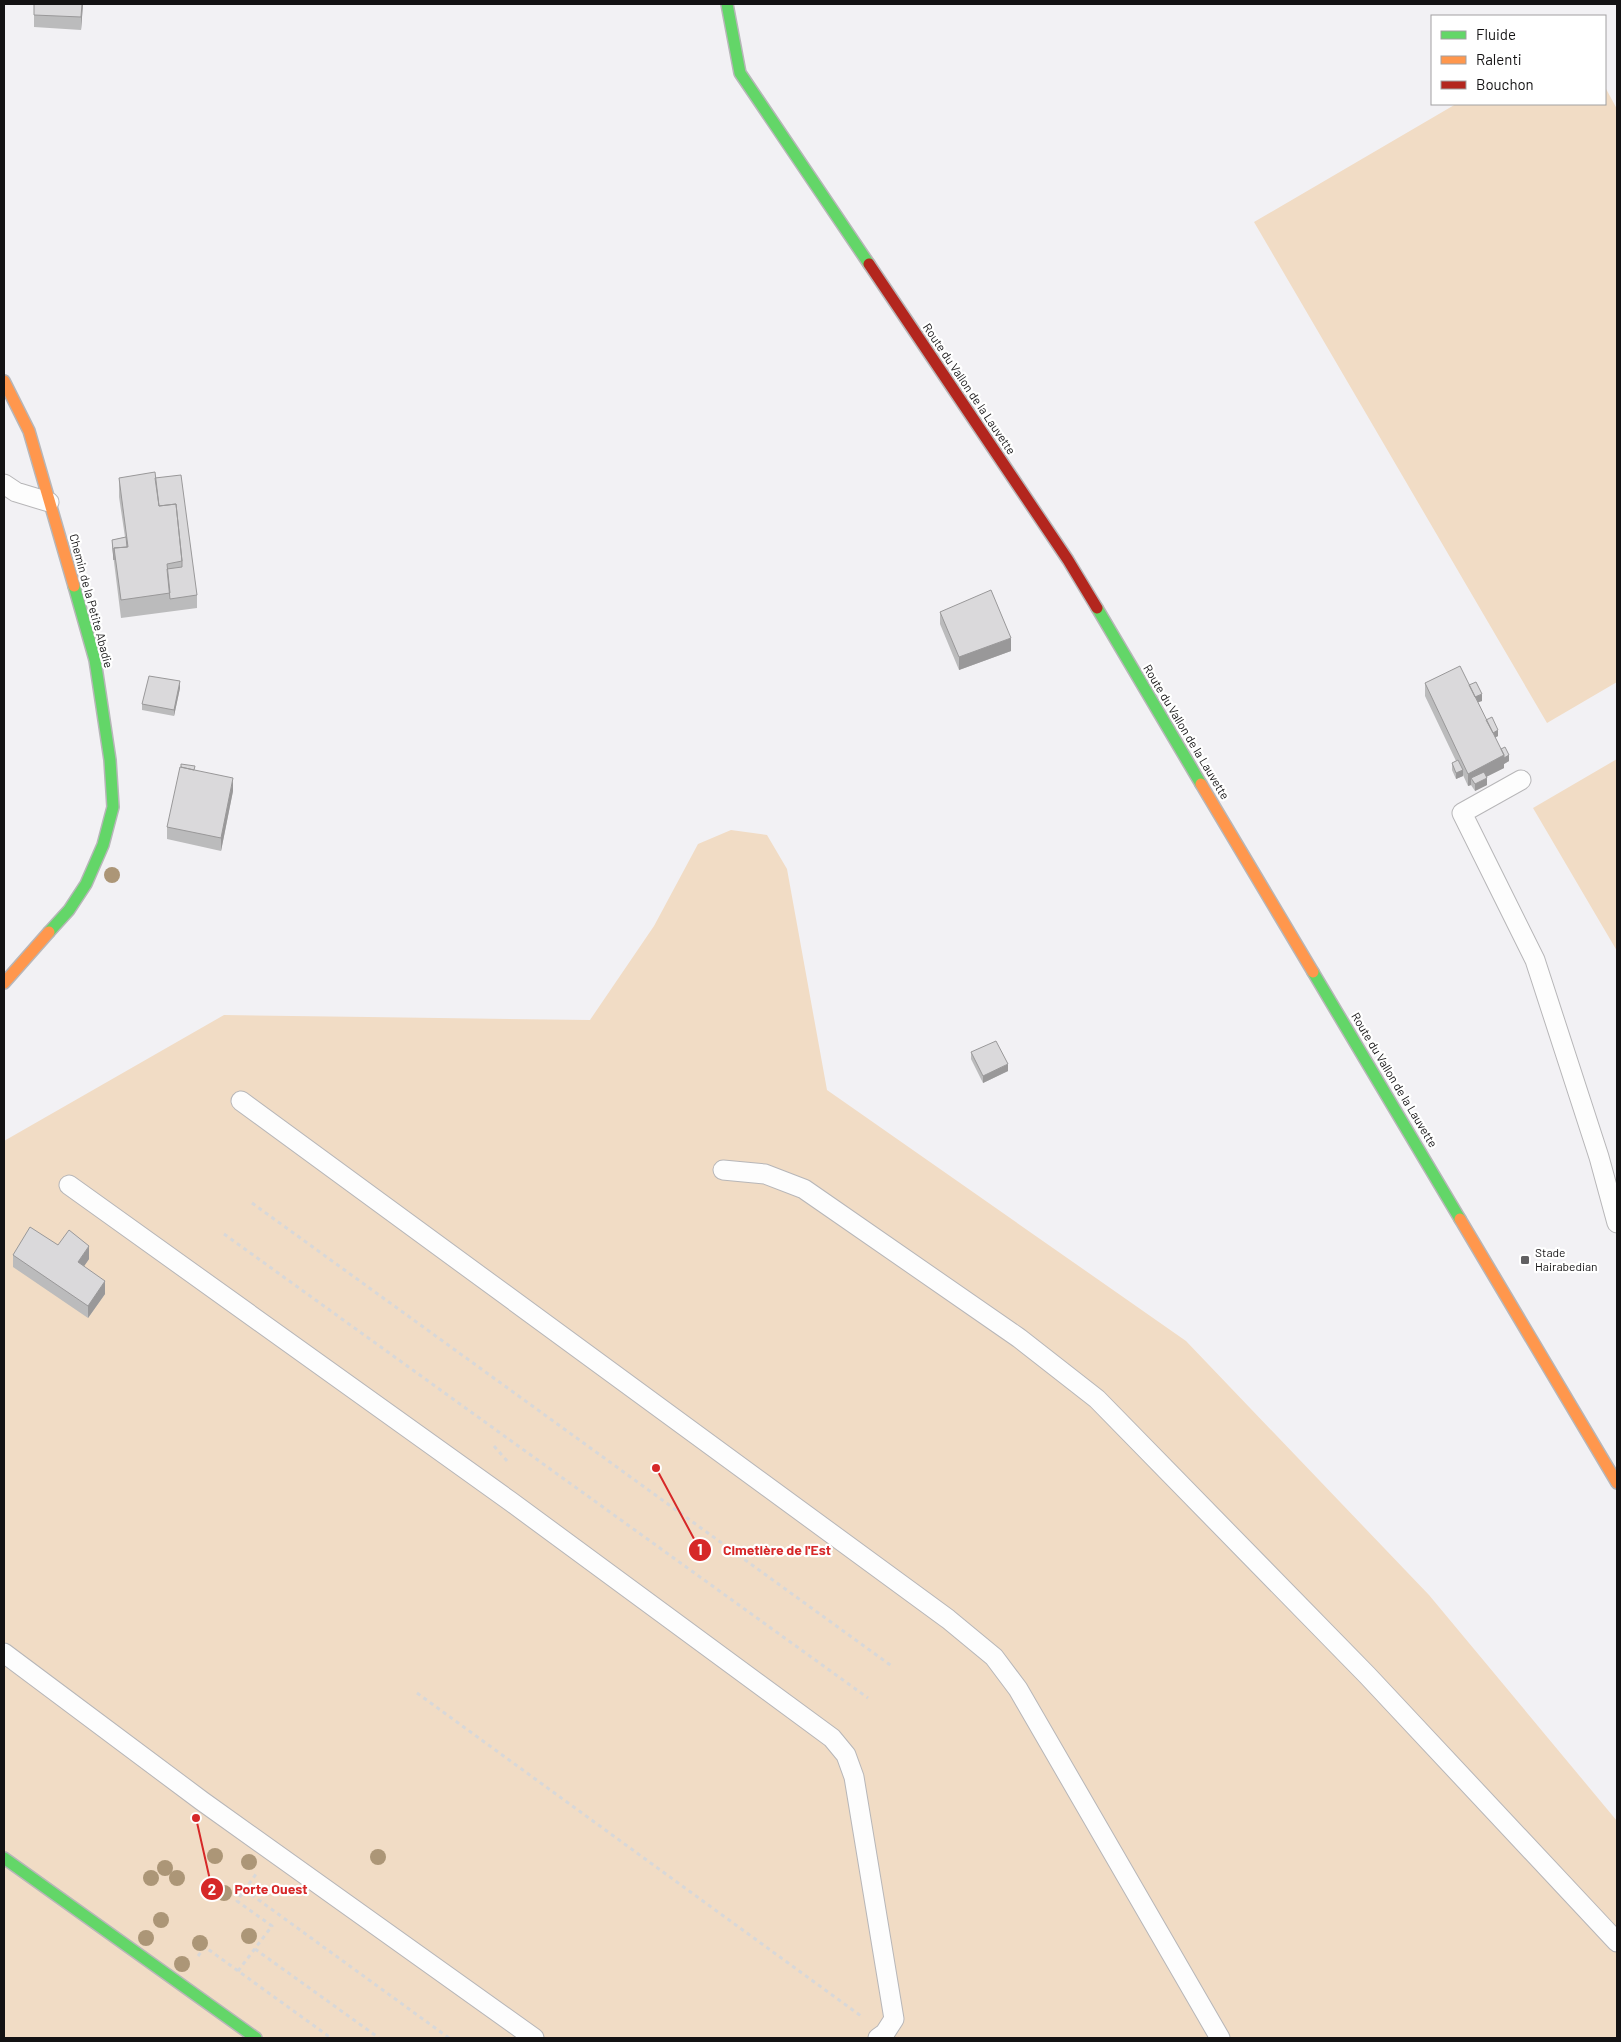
<svg xmlns="http://www.w3.org/2000/svg" width="1621" height="2042" viewBox="0 0 1621 2042" font-family="Barlow,sans-serif">
<style>
.green{fill:#f1dcc5}
.lines{fill:none;stroke-linecap:round;stroke-linejoin:round}
.lane-casing{stroke:#b7b6b8;stroke-width:21}
.fast-casing{stroke:#b7b6b8;stroke-width:14}
.slow-casing{stroke:#b7b6b8;stroke-width:14}
.jam-casing{stroke:#b7b6b8;stroke-width:14}
.path{stroke:#d8d8d9;stroke-width:3;stroke-dasharray:4 4;stroke-linecap:butt}
.lane{stroke:#fdfdfd;stroke-width:19}
.fast{stroke:#63d668;stroke-width:11}
.slow{stroke:#ff974d;stroke-width:11}
.jam{stroke:#b3261e;stroke-width:11}
.tree{fill:#ac9677}
.wall{fill:#bbbbbc}
.shaded-wall{fill:#999899}
.building{fill:#dad9db;stroke:#999899}
.poi-dot{fill:#616062;stroke:#fff;stroke-width:2}
.labels{text-anchor:middle;stroke-width:4.5;stroke-linejoin:round;paint-order:stroke}
.street-label{font-size:12px;fill:#131213;stroke:#fff}
.poi-label{font-size:12px;fill:#131213;stroke:#fff;text-anchor:start}
.leader{fill:none;stroke:#d62828;stroke-width:2}
.callout-dot{fill:#d62828;stroke:#fff;stroke-width:2}
.mark-label{font-size:15px;text-anchor:middle;font-weight:bold;fill:#fff}
.callout-label{font-size:14px;text-anchor:middle;font-weight:bold;fill:#d62828;stroke:#fff;stroke-width:4.5;stroke-linejoin:round;paint-order:stroke}
</style>
<rect width="100%" height="100%" fill="#f2f1f4"/>
<path class="green" d="M1605,87L1617,109V682L1547,723L1254,222L1456,104H1605Z
M1617,759V951L1533,808Z
M731,830L767,835L787,869L827,1090L1186,1341L1429,1595L1617,1821V2038H4V1141L224,1015L590,1020L654,926L698,844Z"/>
<g class="lines">
<g class="lane-casing">
<path id="lane" d="M4,484L16,492L49,502
M1521,780L1462,813L1535,960L1599,1157L1617,1223
M241,1101L948,1619L994,1657L1018,1689L1220,2038
M723,1170L765,1174L804,1189L1019,1338L1097,1399L1367,1675L1617,1942
M69,1185L510,1501L832,1738L846,1755L854,1777L894,2019L885,2033L878,2038
M4,1653L202,1801L534,2038"/>
</g>
<g class="fast-casing">
<path id="fast" d="M727,4L740,73L869,264
M1097,608L1201,784
M49,932L69,910L86,884L103,845L113,807L110,760L95,660L74,586
M1313,972L1460,1219
M4,1858L256,2038"/>
</g>
<g class="slow-casing">
<path id="slow" d="M4,381L29,431L74,586
M1201,784L1313,972
M4,983L49,932
M1460,1219L1617,1483"/>
</g>
<g class="jam-casing">
<path id="jam" d="M869,264L1068,560L1097,608"/>
</g>
<path class="path" d="M252,1203L893,1667
M224,1234L868,1698
M494,1446L507,1461
M417,1693L861,2016
M245,1890L449,2038
M255,1949L379,2038
M198,1956L205,1947L331,2038
M238,1971L272,1926L237,1901L256,1874"/>
<use href="#lane" class="lane"/>
<use href="#fast" class="fast"/>
<use href="#slow" class="slow"/>
<use href="#jam" class="jam"/>
</g>
<g class="tree">
<circle cx="112" cy="875" r="8"/>
<circle cx="215" cy="1856" r="8"/>
<circle cx="378" cy="1857" r="8"/>
<circle cx="249" cy="1862" r="8"/>
<circle cx="165" cy="1868" r="8"/>
<circle cx="151" cy="1878" r="8"/>
<circle cx="177" cy="1878" r="8"/>
<circle cx="224" cy="1893" r="8"/>
<circle cx="161" cy="1920" r="8"/>
<circle cx="249" cy="1936" r="8"/>
<circle cx="146" cy="1938" r="8"/>
<circle cx="200" cy="1943" r="8"/>
<circle cx="182" cy="1964" r="8"/>
</g>
<path class="wall" d="M34,4H83L81,30L34,27Z
M119,478H155L197,595V608L121,618L112,546V540L125,537L119,497Z
M940,612L1011,651L959,670L940,624Z
M1425,683L1469,685L1482,701L1478,702L1486,720L1498,736L1495,738L1501,749L1509,761L1504,764V768L1486,777L1487,785L1475,791L1471,785L1468,786L1463,775V776L1456,779L1452,770V763L1456,761L1425,696Z
M180,688L174,716L142,710V704Z
M195,770L233,791L221,851L167,839V827Z
M971,1052L1008,1071L983,1083L971,1059Z
M58,1245L89,1259L84,1266L105,1294L88,1318L13,1267V1255Z"/>
<path class="shaded-wall" d="M82,4H83L81,30V17Z
M1011,638V651L959,670V657Z
M180,681V688L174,716V710Z
M1482,694V701L1473,704V698Z
M1498,730V736L1490,740V734Z
M1504,755H1509V761L1504,764V768L1474,783L1471,778V785L1468,786V774Z
M1463,770V776L1456,779V773Z
M233,778V791L221,851V838Z
M1487,778V785L1475,791V784Z
M1008,1064V1071L983,1083V1076Z
M89,1246V1259L78,1275V1262Z
M105,1281V1294L88,1318V1306Z"/>
<path class="building" d="M34,4H82L81,17L34,15Z
M155,472L159,506L176,504L182,561L167,564L170,593L121,600L114,548L128,547L119,478Z
M181,475L197,595L170,599L167,569L182,567V561L176,504L159,506L155,478Z
M126,537L127,547L114,548V560L112,540Z
M991,590L1011,638L959,657L940,612Z
M1460,666L1504,755L1468,774L1425,683Z
M149,676L180,681L174,710L142,704Z
M1476,682L1482,694L1475,697L1469,685Z
M1492,717L1498,730L1493,733L1486,720Z
M1505,747L1509,755L1504,758V755L1501,749Z
M1458,760L1463,770L1456,773L1452,763Z
M181,764L195,766L194,770L181,767Z
M180,767L233,778L221,838L167,827Z
M1484,772L1487,778L1475,784L1471,778Z
M996,1041L1008,1064L983,1076L971,1052Z
M30,1227L58,1245L69,1230L89,1246L78,1262L105,1281L88,1306L13,1255Z"/>
<rect class="poi-dot" x="1520" y="1255" width="10" height="10" rx="2.5"/>
<g class="labels">
<g class="street-label">
<text transform="translate(969 389) rotate(56)" y="4">Route du Vallon de la Lauvette</text>
<text transform="translate(91 601) rotate(75)" y="4">Chemin de la Petite Abadie</text>
<text transform="translate(1186 732) rotate(59)" y="4">Route du Vallon de la Lauvette</text>
<text transform="translate(1394 1080) rotate(59)" y="4">Route du Vallon de la Lauvette</text>
</g>
<g class="poi-label">
<text x="1535" y="1257">Stade<tspan x="1535" dy="14">Hairabedian</tspan></text>
</g>
</g>
<path class="leader" d="M656 1468L700 1550M196 1818L212 1889"/>
<g class="callout-dot">
<circle cx="656" cy="1468" r="5"/>
<circle cx="196" cy="1818" r="5"/>
<circle cx="700" cy="1550" r="12"/>
<circle cx="212" cy="1889" r="12"/>
</g>
<g class="mark-label">
<text x="700" y="1555">1</text>
<text x="212" y="1895">2</text>
</g>
<g class="callout-label">
<text x="777" y="1555">Cimetière de l'Est</text>
<text x="271" y="1894">Porte Ouest</text>
</g>
<rect width="1621" height="2042" fill="none" stroke="#131213" stroke-width="10"/>
<rect x="1431" y="15" width="175" height="90" fill="#ffffff" stroke="#a1a0a1"/>
<rect x="1441" y="31" width="25" height="8" fill="#63d668" stroke="#a1a0a1"/>
<text x="1476" y="40" font-size="15" fill="#131213">Fluide</text>
<rect x="1441" y="56" width="25" height="8" fill="#ff974d" stroke="#a1a0a1"/>
<text x="1476" y="65" font-size="15" fill="#131213">Ralenti</text>
<rect x="1441" y="81" width="25" height="8" fill="#b3261e" stroke="#a1a0a1"/>
<text x="1476" y="90" font-size="15" fill="#131213">Bouchon</text>
</svg>
